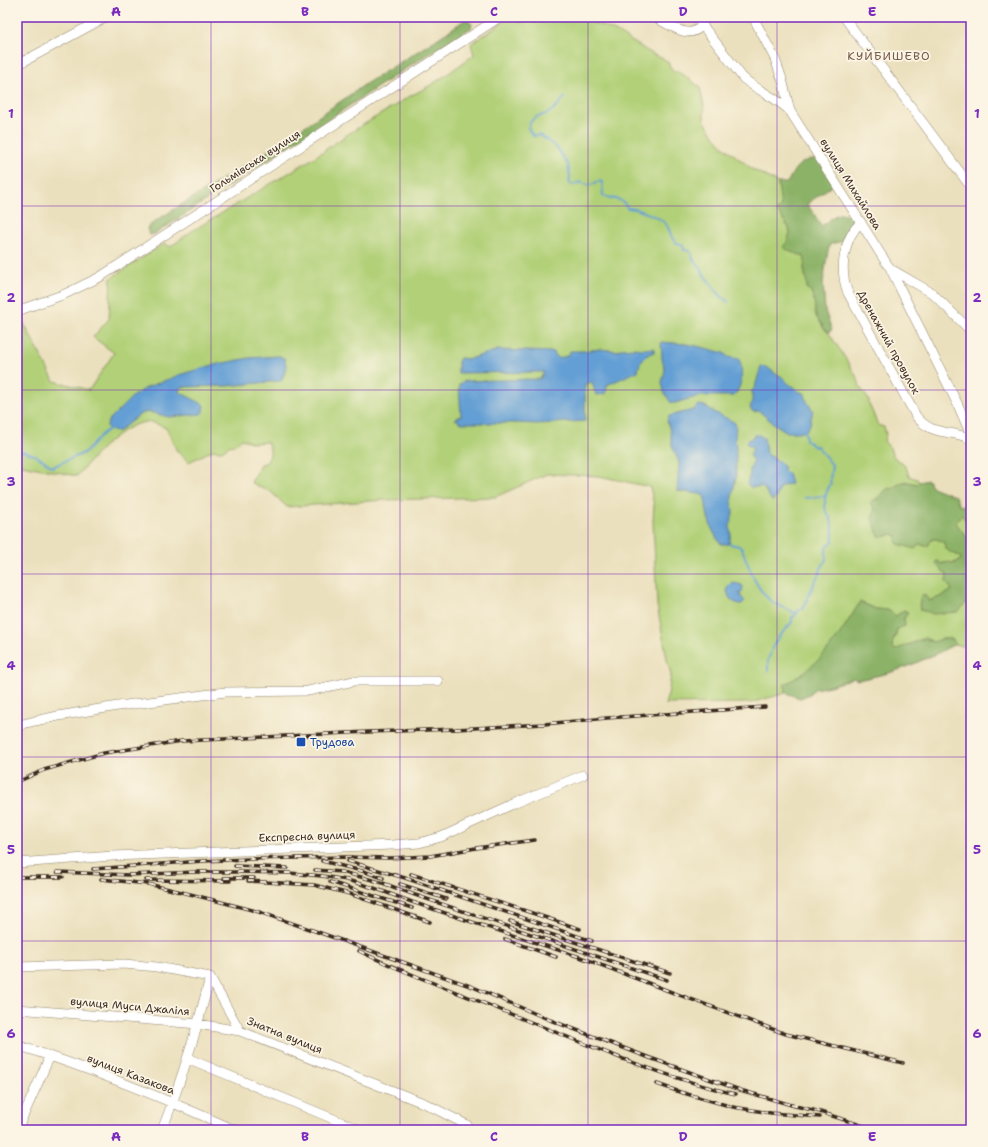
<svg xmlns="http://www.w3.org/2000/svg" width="988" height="1147" viewBox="0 0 988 1147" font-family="'Shantell Sans',sans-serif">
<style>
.green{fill:#b1d077;stroke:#767d4a}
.forest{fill:#8cb268;stroke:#646e43}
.water{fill:#639fd4;stroke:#4f6479}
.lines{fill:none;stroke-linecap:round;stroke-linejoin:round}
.stream{stroke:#639fd4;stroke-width:2}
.minor-casing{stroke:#93856e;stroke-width:10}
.minor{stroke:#fff;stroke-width:9}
.rail-casing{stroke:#3b2a1e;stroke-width:3.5}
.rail{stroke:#fcf5e5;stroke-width:2;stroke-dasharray:6;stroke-linecap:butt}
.grid{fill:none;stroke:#7b2cbf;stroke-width:1;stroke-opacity:0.55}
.transit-dot{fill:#1a4fb4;stroke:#fcf5e5;stroke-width:1.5}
.labels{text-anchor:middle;stroke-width:3.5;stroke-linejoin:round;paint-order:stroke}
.street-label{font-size:11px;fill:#3b2a1e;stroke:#fcf5e5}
.transit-label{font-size:11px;fill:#164399;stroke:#fcf5e5;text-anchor:start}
.neighbourhood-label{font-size:12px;letter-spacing:1px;fill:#745949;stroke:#fcf5e5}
.neatline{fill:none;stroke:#7b2cbf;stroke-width:1.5}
.grid-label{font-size:13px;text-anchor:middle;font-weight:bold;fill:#7b2cbf}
</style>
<rect width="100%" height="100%" fill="#fcf5e5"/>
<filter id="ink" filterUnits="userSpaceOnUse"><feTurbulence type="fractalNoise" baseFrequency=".025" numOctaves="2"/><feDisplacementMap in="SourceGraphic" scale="8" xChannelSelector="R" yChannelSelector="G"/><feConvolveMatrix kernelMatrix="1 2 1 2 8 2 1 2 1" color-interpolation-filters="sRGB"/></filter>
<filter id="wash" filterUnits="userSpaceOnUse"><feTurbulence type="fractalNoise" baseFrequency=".012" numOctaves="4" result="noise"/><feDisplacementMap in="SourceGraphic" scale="16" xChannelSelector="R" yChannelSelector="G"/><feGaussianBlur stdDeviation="0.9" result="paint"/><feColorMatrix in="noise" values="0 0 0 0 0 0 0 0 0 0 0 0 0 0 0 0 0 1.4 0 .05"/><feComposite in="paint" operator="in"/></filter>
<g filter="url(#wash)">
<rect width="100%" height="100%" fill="#ebe0bd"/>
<path class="green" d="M510,17L522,23L525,17H582L595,24L603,26L615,31L654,55L662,58L667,61L673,71H678L700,87L704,106V120L715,137L723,146L752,169L778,183L784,221L789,228L790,233L787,242L804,256L806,261L804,268L807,281V289C821,299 808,312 822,324L823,328L828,332L842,353L858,379L860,387L869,400V404L878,425L884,427L886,434L884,441L890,448L892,454L895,458L906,467L909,476L917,479L919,482L917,484L905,481L891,489L884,491L882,494L875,500L874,515L877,532L884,537L892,534L897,536L898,544C905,545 915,548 921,544L925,546H928C932,536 937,538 944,543C946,552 952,553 960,556L961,560C952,565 948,561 940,564L937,561L947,574L952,590C940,596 934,603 920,599L919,605L920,610L966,603L971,600V641L962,646L955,644L953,639H942L933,642L925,638L896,650L892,648V641L896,636L897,629L908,612L904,610L896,616L888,610L876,609L860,602C842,633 820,670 785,684L786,693L750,703L665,704L668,695L671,675L667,659L657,605L653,521L654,505L650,487L599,476L547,474L495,497L383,500L287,507L270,491L261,488L251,482L256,474L260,464L266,463C271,456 272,450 267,442L254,443L242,439L234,445L229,446L222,451L213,450L189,462L177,451L166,428C161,426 152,421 146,422C120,425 93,457 77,476L17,464V317L20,316L54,381L89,390L114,353L93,337L109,319L111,278L165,243L170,247L192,231L312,159L348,134L412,95C434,85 454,69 474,55L471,44Z
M961,515L967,521H971V543L956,523Z"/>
<path class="forest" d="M466,19L472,24L471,28L417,61L155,234L149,235L147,228L157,220L282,142L367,83L434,41Z
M814,159L818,160L834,184L807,204L822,226C832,218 835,212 849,214C855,227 852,230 845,241L830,244L828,251L823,282L825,311L832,330L828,332L823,328L822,324C808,312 821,299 807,289C807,281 805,276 804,269C804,264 806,261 804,256L791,252L783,247L787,242L790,233L789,228L777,211L781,206L778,183H787C795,169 797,162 814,159Z
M928,480L932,487L955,496L959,505L963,506L971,502V521H967L961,515L956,523L971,543V600L966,603L958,612L934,614L920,610C919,604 920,599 923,594L926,596L928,601L940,597L952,590L946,582L947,574L944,572L942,571L936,564L937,561H939L940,564L949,562L953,564L961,560L960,556C952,553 946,552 944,543C937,538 932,536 928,546H925L920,544L915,549L898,544L896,542L897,536L892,534L884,537L879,536L877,532L875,525L873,523L872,517C875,514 875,511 874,507L871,504V501L877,499L888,488L891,489C904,481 902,481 917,484L919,482Z
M860,602L876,609L888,610L896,616L904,610L908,613L904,618L905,626L897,629C896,636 892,640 892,648L895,650L925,638L933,642L942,639H953L955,644L938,653L909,666L889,673L858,680L853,678L830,686L814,689L810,694L800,698L786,693L785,684C792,681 797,677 804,672C829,654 844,628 860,602Z"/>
<path class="water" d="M661,342L686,344L701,347L724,353L728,357L739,359C744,370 742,387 734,396H700L675,403H671L664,392L662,382L665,370L662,359Z
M634,348L643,349L654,348V352C644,356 640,360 638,371L607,385L606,394L596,395L592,382L585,384V421L537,424L515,423H462L455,419L461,416L459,385L464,381L540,379L544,372L458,373V362L460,358L469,359L498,350L554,352L556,356L559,358L567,356L570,351H583L600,349L617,351L621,349Z
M279,356L284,358C288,367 285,373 281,381L227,386L181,387L179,390L181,393L203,404L204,406L203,412L201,414L169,417L149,412L144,413L139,415L119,431C113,433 111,430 107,427L108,421L133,396L148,387L182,374L213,365L249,358Z
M761,366L767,367L776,374L781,376L789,384L796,389L798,391L805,394L807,402L813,410L810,425L805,432H787L773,423L759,411L753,412L750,408L752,402V391L755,387Z
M699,405L705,406L712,411L734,422L736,425L735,440L736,446V477L732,497L733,513L730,527L731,534L729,544H721C714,535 709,524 707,512C706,507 706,502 704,496L700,494L677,491L679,463L672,445L670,431L667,421L669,416L693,410Z
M755,435H759L764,438L766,453L781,463L784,467V470L785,472L788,473L791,484L785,485L780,487L778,494L776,495L777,497L772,501L763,487H750L747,483L750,474V468L753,462L750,455L753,448L746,443L748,439L750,440L753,436Z
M734,583L742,585L743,587L742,593L740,592V594L742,598L745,601L742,604C732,604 727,597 727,588L731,584Z"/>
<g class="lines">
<path class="stream" d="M564,98C560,103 556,108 550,112C541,118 533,113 528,128L533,136L540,135L557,148L568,165L570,178L569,181L570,183L572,185L581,182C588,187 592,185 599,181L602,182L603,196C612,199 624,198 627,208C636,208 660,217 666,224C673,233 668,242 683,245L684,250L690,251L694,261L701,267L703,274L720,295L728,302
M17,450C31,452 42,458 52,467L86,452L102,434L110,428
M805,498L825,496
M730,544L739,546L742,549C748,565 757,593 774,603C781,607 789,609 797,614
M768,671V660L773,646L778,638L792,622V617L795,616L798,611C805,607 807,602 808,595L811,594L810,592L826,559V548L833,541C832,535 834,530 832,525C832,522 831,519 829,516C828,513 827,514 826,511C823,500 826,492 831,483L830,480L832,465L817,446L815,447L806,440L805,432"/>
</g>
</g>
<g filter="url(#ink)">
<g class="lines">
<g class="minor-casing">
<path id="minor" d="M655,17C663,22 679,32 688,32C693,33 698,29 703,26
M697,17L703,26L743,78C758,91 776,97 790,111
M753,17L775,59L782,79L790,111L887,264L891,269L896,272L932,293L971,331
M844,17L971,187
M17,65L106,17
M861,222C843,239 839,270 848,293L916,416C932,437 951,429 971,439
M891,270L958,405L971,435
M17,311L65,294L100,277L500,17
M17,728L23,724L35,721L58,716L118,706L226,692L308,691L354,681H438
M17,863L113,856L392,845L419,843L441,837L511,805L583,775
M17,967L124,964L157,967L210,977L240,1031L426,1104L467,1125L465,1130
M17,1009L198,1024L240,1031
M17,1045C91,1069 164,1098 235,1130
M187,1058L360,1130
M17,1130L50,1056
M162,1130C182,1080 197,1029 210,977"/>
</g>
<use href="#minor" class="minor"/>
<g class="rail-casing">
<path id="rail" d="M17,782L44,770L104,753L182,741L368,732L456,729L544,724L607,718L765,707
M322,861L366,872L383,878
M348,861L405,878L592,941
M235,866L287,868
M93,869L203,861L249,859L346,857L389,858L430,856L476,848L535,840
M315,870L342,872L380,882L415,895L667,980
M57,872L129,875L196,872H239L289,873L322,876L347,880L374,888L412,902L481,925L580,957L674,993L786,1034L903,1063
M411,874L532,913L580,929
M17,877H63
M224,878H254
M101,879L148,884L194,895L256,911L315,931L473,987L550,1020L650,1058L740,1090L795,1106
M146,880L230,881
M248,881L314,885L350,894L430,922
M330,882L412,908
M400,884L446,899
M510,921L670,973
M505,939L556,957
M359,951C402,972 447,988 491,1006C535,1024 579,1042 623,1059C660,1072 698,1086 736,1094
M657,1084L680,1092L733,1107L771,1113L820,1117
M791,1105L817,1111L876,1130"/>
</g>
<use href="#rail" class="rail"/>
</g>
</g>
<path class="grid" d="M211,17V1130M400,17V1130M588,17V1130M777,17V1130M17,206H971M17,390H971M17,574H971M17,757H971M17,941H971"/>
<rect class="transit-dot" x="296" y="737" width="10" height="10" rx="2"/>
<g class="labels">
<g class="street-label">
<text transform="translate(255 161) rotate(-33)" y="4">Гольмівська вулиця</text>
<text transform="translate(851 184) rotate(58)" y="4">вулиця Михайлова</text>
<text transform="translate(889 342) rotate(61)" y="4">Дренажний провулок</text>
<text transform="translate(307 836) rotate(-2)" y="4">Експресна вулиця</text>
<text transform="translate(130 1006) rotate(5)" y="4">вулиця Муси Джаліля</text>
<text transform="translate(285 1035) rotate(22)" y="4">Знатна вулиця</text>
<text transform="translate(131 1074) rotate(21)" y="4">вулиця Казакова</text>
</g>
<g class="transit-label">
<text x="310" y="746">Трудова</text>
</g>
<g class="neighbourhood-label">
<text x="889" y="60">КУЙБИШЕВО</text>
</g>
</g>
<rect width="988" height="1147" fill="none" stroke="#fcf5e5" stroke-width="44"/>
<rect x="22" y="22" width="944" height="1103" class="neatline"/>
<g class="grid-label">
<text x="116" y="16">A</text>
<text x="305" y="16">B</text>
<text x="494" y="16">C</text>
<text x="683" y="16">D</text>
<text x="872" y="16">E</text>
<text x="11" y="118">1</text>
<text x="977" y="118">1</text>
<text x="11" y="302">2</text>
<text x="977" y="302">2</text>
<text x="11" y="486">3</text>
<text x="977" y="486">3</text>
<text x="11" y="670">4</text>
<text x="977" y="670">4</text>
<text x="11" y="854">5</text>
<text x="977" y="854">5</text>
<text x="11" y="1038">6</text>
<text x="977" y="1038">6</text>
<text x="116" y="1141">A</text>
<text x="305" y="1141">B</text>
<text x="494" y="1141">C</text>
<text x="683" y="1141">D</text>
<text x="872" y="1141">E</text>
</g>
</svg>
